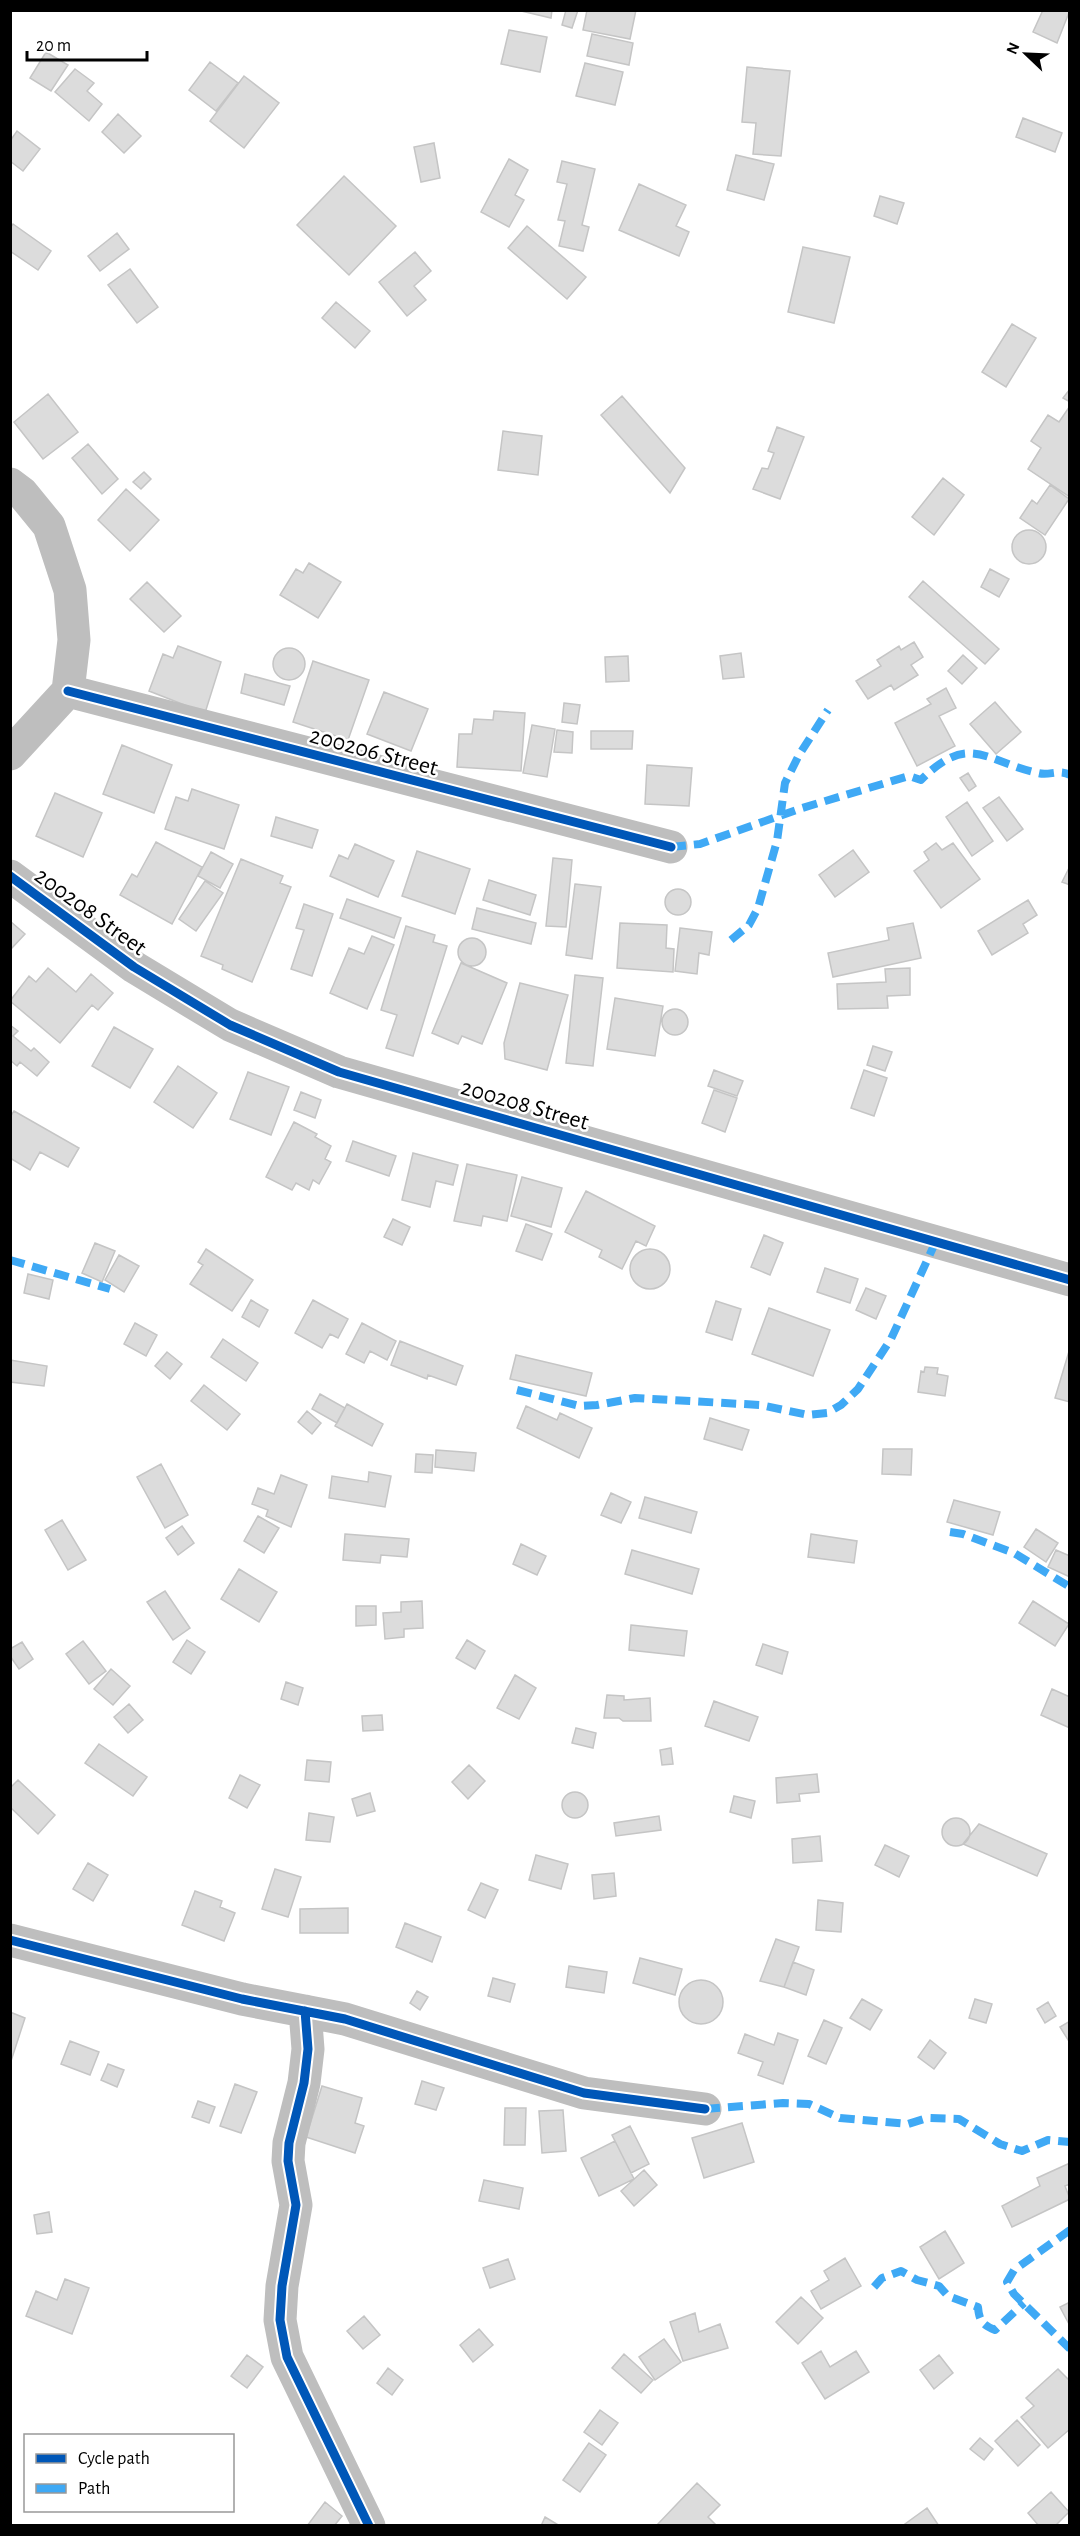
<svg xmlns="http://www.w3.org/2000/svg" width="1080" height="2536" viewBox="0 0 1080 2536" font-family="'Alegreya Sans',sans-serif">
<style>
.building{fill:#dcdcdc;stroke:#c5c5c5;stroke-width:1.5}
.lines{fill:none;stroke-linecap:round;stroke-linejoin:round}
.minor{stroke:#bebebe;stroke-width:33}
.quiet{stroke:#3fa9f5;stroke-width:8;stroke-dasharray:15 8;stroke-linecap:butt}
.cycleway-casing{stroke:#fff;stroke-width:13}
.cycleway{stroke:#0057b8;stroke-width:9}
.labels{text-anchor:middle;stroke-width:5;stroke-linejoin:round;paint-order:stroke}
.street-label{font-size:24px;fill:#000;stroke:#fff}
</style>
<rect width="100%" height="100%" fill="#fff"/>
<path class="building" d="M517,10H552L551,18Z
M566,10H578L572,28L562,25Z
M587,10H636L630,39L583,30Z
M1043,10H1070L1057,43L1033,32Z
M509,30L547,37L540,72L501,64Z
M592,34L633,43L629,65L587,56Z
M46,52L68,65L51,91L30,78Z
M210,62L238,83L216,111L189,90Z
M585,63L623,72L615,105L576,96Z
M747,67L790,71L781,156L753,154L756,123L742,122Z
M75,69L94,83L87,91L102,104L89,121L55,92Z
M244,76L279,103L244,148L210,121Z
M118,114L141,136L124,153L102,132Z
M1023,118L1062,133L1055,152L1016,137Z
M17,131L40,149L23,171L10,161V141Z
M434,143L440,178L421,182L414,147Z
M736,155L774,164L764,200L727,190Z
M509,159L528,170L515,195L524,200L509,227L481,212Z
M562,161L595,169L582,225L589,227L583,251L559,246L565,221L558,220L567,184L557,182Z
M344,176L396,226L349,275L297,225Z
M639,184L686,205L676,226L689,232L679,256L619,230Z
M880,196L904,203L897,224L874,216Z
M13,224L51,251L38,270L10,251V228Z
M527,226L586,277L567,299L508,248Z
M117,233L129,249L100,271L88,256Z
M803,247L850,257L834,323L788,312Z
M415,252L431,271L414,286L426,300L407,316L379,282Z
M130,269L158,307L137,323L108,285Z
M336,302L370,331L355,348L322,318Z
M1012,324L1036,338L1006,387L982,372Z
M1070,389V402L1063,398Z
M48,394L78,432L43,459L14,422Z
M622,396L685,468L670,493L601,415Z
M1070,406V497L1028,469L1041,448L1031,441L1048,415L1059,422Z
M777,427L804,437L780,499L753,489L762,468L768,469L774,453L768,451Z
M503,431L542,436L538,475L498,470Z
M88,444L118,479L102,494L72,458Z
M144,472L151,479L141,489L133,482Z
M943,478L964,495L934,535L912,517Z
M1050,485L1069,499L1045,535L1020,518L1032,500L1037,504Z
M126,489L159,520L130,551L98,520Z
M1012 547a17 17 0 1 1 34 0a17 17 0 1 1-34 0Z
M309,563L341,582L318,618L280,595L296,569L303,573Z
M990,569L1009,579L999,597L981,587Z
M923,581L999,649L985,664L909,597Z
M147,582L181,616L164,632L130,599Z
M914,642L923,657L911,665L918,675L894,690L891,685L868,699L856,681L881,666L877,660L899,646L901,650Z
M178,646L221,662L205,713L149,691L163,654L173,658Z
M273 664a16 16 0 1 1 32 0a16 16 0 1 1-32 0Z
M741,653L744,677L723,679L720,656Z
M963,655L977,668L962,684L948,671Z
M628,656L629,681L606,682L605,657Z
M313,661L369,680L348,740L293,722Z
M245,674L290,686L284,705L241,693Z
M946,688L956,708L939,716L955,746L917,766L895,723L931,704L927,699Z
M384,692L428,709L411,751L367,734Z
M995,702L1021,732L996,754L970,724Z
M564,703L580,705L577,724L562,722Z
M494,711L525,713L521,771L457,767L459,734H472L474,719L493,720Z
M532,725L555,729L547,777L523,773Z
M557,730L573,732L572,753L554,752Z
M591,731H633L632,749H591Z
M122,745L172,765L154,813L103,794Z
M647,765L692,768L689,806L645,804Z
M968,773L976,786L969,791L960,778Z
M192,789L239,805L224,849L165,829L176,797L188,801Z
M55,793L102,813L83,857L36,836Z
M999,797L1023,829L1007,841L983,808Z
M967,802L993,841L972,856L946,817Z
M276,817L318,830L312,848L271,836Z
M156,842L202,867L172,924L120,895L132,874L137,877Z
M936,843L942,850L953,843L980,879L941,908L914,871L929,860L924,852Z
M355,844L394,861L378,897L330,876L339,855L348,859Z
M853,850L869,872L835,897L819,875Z
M417,851L470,869L455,914L402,896Z
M211,852L233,864L220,888L198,876Z
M553,858L572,860L566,927L546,926Z
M241,859L283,876L280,883L291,887L252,982L222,969L223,965L201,956Z
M1070,866V885L1062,882Z
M489,880L536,895L530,915L483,900Z
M205,881L223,893L196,931L179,919Z
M575,884L601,887L592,959L566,955Z
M665 902a13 13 0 1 1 26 0a13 13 0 1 1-26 0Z
M347,899L401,918L394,938L340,918Z
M1028,900L1037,915L1023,924L1028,933L992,955L978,931Z
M304,904L333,914L312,976L291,969L304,930L296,928Z
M477,908L536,923L531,944L472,929Z
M10,921L25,934L10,950Z
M620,923L667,925L666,948L674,949L673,972L617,968Z
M913,923L921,958L833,977L828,953L889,940L887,928Z
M406,926L435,935L433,942L447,946L413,1056L386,1048L397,1015L381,1010Z
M680,928L712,932L709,955L699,953L697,974L675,971Z
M372,936L394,945L367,1009L330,993L349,948L364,954Z
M458 952a14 14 0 1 1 28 0a14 14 0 1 1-28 0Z
M461,963L507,983L482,1044L462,1036L458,1044L432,1033Z
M48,968L76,992L91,974L113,993L98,1010L92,1005L60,1043L10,1001L29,976L36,982Z
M910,968V995L887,996L888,1008L838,1009L837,984L886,982L885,969Z
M575,975L603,978L593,1066L566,1063Z
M520,983L568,995L547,1070L505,1059L504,1043Z
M615,998L663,1006L655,1056L607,1049Z
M662 1022a13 13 0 1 1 26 0a13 13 0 1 1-26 0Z
M10,1025L18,1031L13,1036L31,1051L34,1048L49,1062L37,1076L20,1062L17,1066L10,1060Z
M114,1027L153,1049L130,1088L92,1066Z
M873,1046L892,1052L885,1071L867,1065Z
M178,1066L217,1093L193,1128L154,1102Z
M714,1070L743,1081L737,1096L708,1086Z
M864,1070L887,1078L874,1116L851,1108Z
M248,1072L289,1087L271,1135L230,1119Z
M714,1090L737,1098L725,1132L702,1123Z
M301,1092L321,1100L315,1118L294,1110Z
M14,1111L79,1148L68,1167L40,1152L30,1170L10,1158V1117Z
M294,1122L317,1134L315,1137L331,1146L325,1159L331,1162L319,1184L313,1180L309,1190L296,1183L292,1190L266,1177Z
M353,1141L396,1156L389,1176L346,1161Z
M413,1153L458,1165L453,1185L436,1181L430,1207L402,1200Z
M467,1164L517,1175L507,1221L483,1216L481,1226L454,1221Z
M522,1177L562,1188L551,1227L511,1216Z
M586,1191L655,1226L646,1246L636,1241L622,1269L599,1257L602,1250L565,1232Z
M393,1219L410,1227L402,1245L384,1237Z
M526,1224L552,1234L542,1260L516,1251Z
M764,1235L783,1243L770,1275L751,1267Z
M95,1243L115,1251L102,1282L82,1273Z
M206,1249L253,1280L232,1311L190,1284L203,1265L198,1262Z
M630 1269a20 20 0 1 1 40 0a20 20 0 1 1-40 0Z
M119,1255L139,1266L124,1292L105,1280Z
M825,1268L858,1279L850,1303L817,1292Z
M28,1274L53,1280L49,1299L24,1293Z
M866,1288L886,1296L876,1319L856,1310Z
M251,1300L268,1310L259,1327L242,1317Z
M313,1300L348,1319L338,1338L330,1334L322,1348L295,1333Z
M716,1301L741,1309L732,1340L706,1332Z
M769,1308L830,1330L813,1376L752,1354Z
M135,1323L157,1335L146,1356L124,1344Z
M362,1323L396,1341L387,1360L370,1351L364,1363L346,1354Z
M223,1339L258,1363L246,1381L211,1357Z
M400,1341L463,1366L456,1385L428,1375L427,1379L391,1365Z
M1070,1348V1402L1055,1398Z
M167,1352L182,1364L170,1379L155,1366Z
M516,1355L592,1373L586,1396L510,1379Z
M10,1360L47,1366L44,1386L10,1382Z
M925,1367L938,1368L937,1374L948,1376L945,1396L918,1392L921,1371L924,1372Z
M204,1385L240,1414L227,1430L191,1401Z
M320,1394L345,1408L337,1423L312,1409Z
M347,1404L383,1424L372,1446L335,1426Z
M526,1406L557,1420L560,1413L592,1428L579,1458L517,1428Z
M307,1411L321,1423L312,1434L298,1422Z
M710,1418L749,1430L742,1450L704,1439Z
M883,1449H912L911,1475L882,1474Z
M436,1450L476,1453L474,1471L435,1467Z
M416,1454L433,1455L432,1473L415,1472Z
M161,1464L188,1515L165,1528L137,1477Z
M369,1472L391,1476L385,1507L329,1498L332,1476L368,1482Z
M281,1475L307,1485L291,1527L266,1516L268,1510L252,1504L258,1488L274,1494Z
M611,1493L631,1502L621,1523L601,1515Z
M645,1497L697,1512L691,1533L639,1518Z
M954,1500L1000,1512L993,1535L947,1522Z
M258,1516L279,1528L264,1553L244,1541Z
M62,1520L86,1560L68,1570L45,1530Z
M182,1526L194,1543L178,1555L166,1538Z
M1036,1529L1058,1543L1046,1562L1024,1547Z
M345,1534L409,1539L407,1557L381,1555L380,1563L343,1560Z
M811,1534L857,1541L854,1563L808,1557Z
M521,1544L546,1556L537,1575L513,1564Z
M632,1550L699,1569L692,1594L625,1574Z
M1056,1550L1070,1556V1577L1048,1567Z
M239,1569L277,1592L259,1622L221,1599Z
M165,1591L190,1628L173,1640L147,1602Z
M422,1601L423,1628L404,1629V1637L385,1639L383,1613L401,1612V1602Z
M1033,1601L1069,1624L1055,1646L1019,1623Z
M356,1606H376V1625L356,1626Z
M631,1625L687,1631L684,1656L629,1650Z
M187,1640L205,1652L191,1674L173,1662Z
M467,1640L485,1651L475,1669L456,1658Z
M83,1641L106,1671L89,1684L66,1654Z
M22,1642L33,1659L19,1669L10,1656V1649Z
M763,1644L788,1652L782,1674L756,1665Z
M111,1669L130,1686L113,1705L94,1689Z
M515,1675L536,1688L519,1719L497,1708Z
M286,1682L303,1688L298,1705L281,1699Z
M1052,1689L1070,1697V1728L1041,1715Z
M607,1695L624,1696V1700L650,1698L651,1721H623L619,1718H604Z
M714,1701L758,1717L749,1741L705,1726Z
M129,1704L143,1720L128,1733L114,1717Z
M382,1715L383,1730L363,1731L362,1716Z
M576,1728L596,1733L593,1748L572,1743Z
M99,1744L147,1777L133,1796L85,1763Z
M671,1748L673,1764L662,1765L660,1750Z
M307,1760L331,1762L329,1782L305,1780Z
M469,1765L485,1781L468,1799L452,1782Z
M817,1774L819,1792L799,1794L800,1801L777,1803L776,1778Z
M240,1775L260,1785L247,1808L229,1798Z
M18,1780L55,1815L38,1834L10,1807V1788Z
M562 1805a13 13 0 1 1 26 0a13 13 0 1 1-26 0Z
M370,1793L375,1811L357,1816L352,1799Z
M734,1796L755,1801L751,1818L730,1812Z
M309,1813L334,1817L330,1842L306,1840Z
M659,1816L661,1830L616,1836L614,1823Z
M942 1832a14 14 0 1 1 28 0a14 14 0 1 1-28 0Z
M979,1824L1047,1854L1037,1876L963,1844Z
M820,1836L822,1861L793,1863L792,1839Z
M885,1845L909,1856L899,1877L875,1865Z
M536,1855L568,1864L561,1889L529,1880Z
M88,1863L108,1875L93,1901L73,1889Z
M275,1869L301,1877L288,1917L262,1909Z
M614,1873L616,1896L594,1899L592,1875Z
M481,1883L498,1890L485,1918L468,1910Z
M195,1891L222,1901L220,1907L235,1913L224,1941L182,1925Z
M818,1900L843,1903L841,1932L816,1930Z
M348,1908V1933H300V1909Z
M405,1923L441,1937L432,1962L396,1947Z
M776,1939L799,1947L784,1987L760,1981Z
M640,1958L682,1969L675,1995L633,1983Z
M793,1962L814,1970L806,1995L784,1987Z
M569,1966L607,1972L604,1993L566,1987Z
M493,1978L515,1984L510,2002L488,1996Z
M679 2002a22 22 0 1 1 44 0a22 22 0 1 1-44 0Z
M417,1991L428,1997L420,2010L410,2003Z
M862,1999L882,2010L870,2030L850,2018Z
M975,1999L992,2004L986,2023L969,2018Z
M1048,2002L1056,2016L1045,2023L1037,2009Z
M10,2012L25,2018L11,2061H10Z
M824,2020L842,2028L826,2064L808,2056Z
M1070,2021V2043L1060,2027Z
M778,2033L798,2040L783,2084L758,2075L763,2062L738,2053L745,2034L774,2045Z
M930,2040L946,2053L934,2069L918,2057Z
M70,2041L99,2052L90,2075L61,2064Z
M108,2064L124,2070L117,2087L101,2080Z
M422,2081L444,2088L436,2110L415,2104Z
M235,2084L257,2092L241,2133L220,2126Z
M322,2086L362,2098L355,2123L364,2126L355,2153L306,2137Z
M198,2101L215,2107L209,2123L192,2117Z
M505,2108H526L525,2145H504Z
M563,2110L566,2151L542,2153L539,2111Z
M742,2123L754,2162L704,2178L692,2138Z
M630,2126L649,2164L631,2173L612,2135Z
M615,2141L634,2179L599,2196L581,2158Z
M1070,2163V2184L1065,2186L1070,2199L1012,2227L1002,2206L1040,2186L1037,2178Z
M644,2170L657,2185L634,2206L621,2191Z
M484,2180L523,2188L519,2209L479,2201Z
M49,2212L52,2232L37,2234L34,2215Z
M945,2231L964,2263L939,2279L920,2247Z
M845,2258L861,2286L821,2309L811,2291L829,2280L824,2271Z
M508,2259L515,2279L490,2288L483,2268Z
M65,2279L89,2288L72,2334L26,2316L36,2291L57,2300Z
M801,2297L823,2318L798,2344L776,2322Z
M1070,2302V2326L1060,2307Z
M695,2313L699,2332L720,2324L728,2348L683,2361L670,2322Z
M364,2316L380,2335L363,2349L347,2331Z
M479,2329L493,2345L473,2362L460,2345Z
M664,2339L681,2362L655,2380L639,2357Z
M821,2351L830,2367L856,2351L869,2372L825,2399L802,2363Z
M624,2354L653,2380L641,2393L612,2368Z
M247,2355L263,2367L247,2388L231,2376Z
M939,2355L953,2373L934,2389L920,2370Z
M388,2368L403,2380L392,2395L377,2383Z
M1058,2369L1070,2381V2429L1048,2448L1021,2417L1034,2406L1026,2398Z
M600,2410L618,2423L602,2445L584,2432Z
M1017,2420L1040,2445L1018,2466L995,2441Z
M980,2438L993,2449L984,2460L970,2449Z
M589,2443L606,2455L580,2492L563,2480Z
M697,2483L720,2505L708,2517L717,2526H656Z
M1051,2492L1069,2512L1055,2526H1039L1028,2513Z
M325,2502L342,2516L334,2526H307Z
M927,2508L939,2526H906L905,2524Z
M545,2517L560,2526H541Z"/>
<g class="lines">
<path class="minor" d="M10,484L22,493L49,526L70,590L74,640L68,691L10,754
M68,691L671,847
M10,876L134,967L230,1025L339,1072L1070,1280
M10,1940L242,1999L345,2019L584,2093L705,2109
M305,2011L308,2049L304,2083L289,2143L288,2161L296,2205L282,2286L280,2320L287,2357L369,2526"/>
<path class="quiet" d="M671,847L700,844L802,808L909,776L921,780C969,732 984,761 1038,773C1050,776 1058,769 1070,775
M731,940L749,925L758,908L777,841L785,783L799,755L828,710
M10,1260L110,1289
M517,1390L580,1406L597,1405L635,1398L760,1405L808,1415L827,1413L841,1405L858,1389L891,1339L936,1241
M950,1532L963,1534L1014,1553L1070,1587
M705,2109L783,2103L809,2104L840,2118L908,2124L927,2118L959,2119L1000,2144L1022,2151L1048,2140L1070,2142
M1070,2230L1014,2270L1007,2282L1014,2294L1070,2349
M874,2287L882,2278L901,2271L917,2280L939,2286L948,2296L978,2307C979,2320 982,2325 995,2330L1024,2303"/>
<g class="cycleway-casing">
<path id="cycleway" d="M68,691L671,847
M10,876L134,967L230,1025L339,1072L1070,1280
M10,1940L242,1999L345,2019L584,2093L705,2109
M305,2011L308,2049L304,2083L289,2143L288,2161L296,2205L282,2286L280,2320L287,2357L369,2526"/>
</g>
<use href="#cycleway" class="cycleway"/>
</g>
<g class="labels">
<g class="street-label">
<text transform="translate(374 751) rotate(15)" y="8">200206 Street</text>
<text transform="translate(91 911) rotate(36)" y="8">200208 Street</text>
<text transform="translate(525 1104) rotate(16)" y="8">200208 Street</text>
</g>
</g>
<rect width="1080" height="2536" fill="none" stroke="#000000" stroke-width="24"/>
<rect x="24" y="2434" width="210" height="78" fill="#ffffff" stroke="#999999" stroke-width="1.5"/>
<rect x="36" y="2454" width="30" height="9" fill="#0057b8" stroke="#999999" stroke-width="1.5"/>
<text x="78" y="2464" font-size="18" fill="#000000">Cycle path</text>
<rect x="36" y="2484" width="30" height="9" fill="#3fa9f5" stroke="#999999" stroke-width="1.5"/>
<text x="78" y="2494" font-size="18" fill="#000000">Path</text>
<g transform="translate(1026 54) rotate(293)" stroke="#ffffff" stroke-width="4.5" paint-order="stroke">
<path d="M0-4.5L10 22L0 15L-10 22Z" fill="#000000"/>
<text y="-9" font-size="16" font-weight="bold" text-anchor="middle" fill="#000000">N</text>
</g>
<path d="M27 51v9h120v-9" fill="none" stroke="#000000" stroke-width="3"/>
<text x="36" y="51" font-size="18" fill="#000000" stroke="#ffffff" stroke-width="4.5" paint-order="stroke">20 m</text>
</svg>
